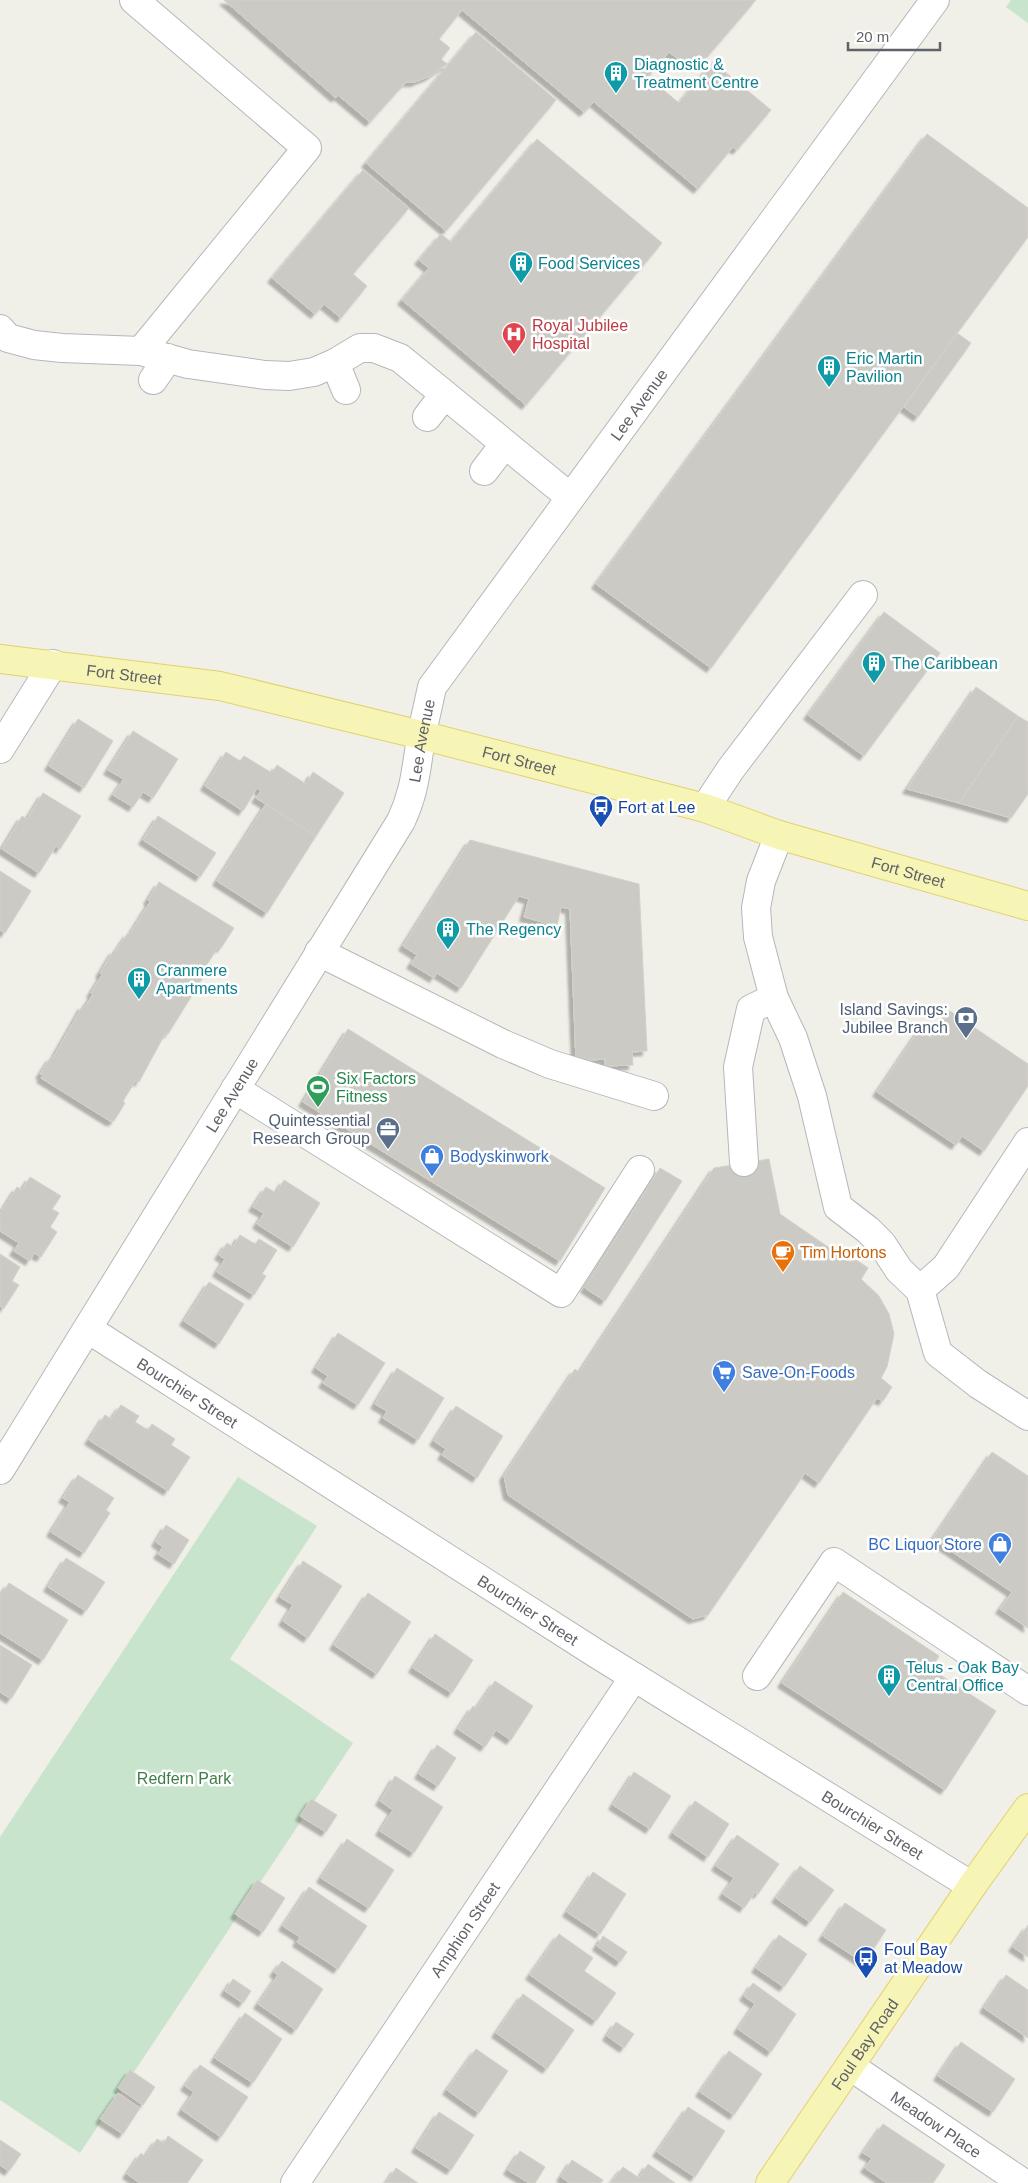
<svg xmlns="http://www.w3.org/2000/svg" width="1028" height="2183" viewBox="0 0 1028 2183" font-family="Helvetica,sans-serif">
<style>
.green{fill:#c8e4cc}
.building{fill:#cbcac5;stroke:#d4d2c7;filter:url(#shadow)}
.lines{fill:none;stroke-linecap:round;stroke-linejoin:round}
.minor-casing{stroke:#b5b7bb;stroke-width:30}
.major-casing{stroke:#e3d16e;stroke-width:30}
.minor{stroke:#fff;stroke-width:28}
.major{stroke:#f7f5b6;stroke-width:28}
.labels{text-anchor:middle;stroke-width:5;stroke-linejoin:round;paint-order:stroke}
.culture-label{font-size:16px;fill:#0d838f;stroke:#fff;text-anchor:start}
.health-label{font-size:16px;fill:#be3a42;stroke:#fff;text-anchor:start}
.street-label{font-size:16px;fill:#5f6267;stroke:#fff}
.transit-label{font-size:16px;fill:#164399;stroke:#fff;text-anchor:start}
.service-label{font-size:16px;fill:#4e5e75;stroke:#fff;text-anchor:end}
.leisure-label{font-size:16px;fill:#27864d;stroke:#fff;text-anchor:start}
.shop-label{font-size:16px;fill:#366cbe;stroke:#fff;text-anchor:start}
.food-label{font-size:16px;fill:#c56008;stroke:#fff;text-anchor:start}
.park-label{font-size:16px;fill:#3e7f49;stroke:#fff}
</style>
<defs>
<filter id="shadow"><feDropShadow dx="-4.5" dy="4.5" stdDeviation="1" flood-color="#0004"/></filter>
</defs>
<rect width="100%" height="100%" fill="#f0efe8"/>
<path class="green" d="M1011,0H1028V23L1006,7Z
M238,1477L317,1526L230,1659L353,1743L80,2153L0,2100V1837Z"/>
<path class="building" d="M224,0H756L707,57L682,62L669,52L648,77L679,103L713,62L771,110L737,150L733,147L698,189L594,102L584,112L462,10L439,39L450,48L441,59L447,64L430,76L415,82H406L370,122L338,95L336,98Z
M476,32L556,100L446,231L366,163Z
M927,134L1028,208V237L711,668L596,584Z
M537,139L662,243L526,405L402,300L429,268L419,260L441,234L451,242Z
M363,170L409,208L353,274L367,286L341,318L324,304L315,314L272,278Z
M957,333L971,343L918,417L904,407Z
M884,612L940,653L864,756L808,715Z
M976,687L1018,716L959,803L907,789Z
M1018,716L1028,722V794L1011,818L959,803Z
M78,719L113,741L84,788L49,766Z
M133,731L178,759L153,798L143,792L133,807L113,795L124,779L108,770Z
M226,752L240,761L244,756L272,773L277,765L306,784L313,772L344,793L316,836L256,798L261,791L257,788L243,811L205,786Z
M43,793L81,816L60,849L56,846L39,873L2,849L22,816L27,819Z
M266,804L316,836L267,913L217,881Z
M158,816L216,853L200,877L143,840Z
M470,840L639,884L647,1051L632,1052L633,1065L605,1066V1059L576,1061L570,909L561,907L557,926L524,917L529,899L519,896L461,988L437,973L434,978L411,964L417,955L403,946Z
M0,871L31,891L5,933L0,930Z
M159,882L234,928L221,948L218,947L201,974L204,976L168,1034L166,1032L139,1082L136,1080L123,1101L125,1103L114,1121H110L41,1078L43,1075L40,1074L51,1057L53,1058L83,1005L85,1007L93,994L91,993L102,975L100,973L114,950L116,951L128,933L130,934L150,902L148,900Z
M950,1011L1028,1064V1086L984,1151L962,1136L956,1145L877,1092L919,1030L932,1038Z
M348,1029L605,1188L560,1261L303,1102Z
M769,1159L780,1214L850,1262L854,1258L868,1268L861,1279L879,1296L889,1314L894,1334L887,1367L881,1378L892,1387L883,1401L877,1398L819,1483L805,1473L708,1615L693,1619L508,1495L504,1476L575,1369L579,1373L714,1168Z
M660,1168L682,1181L605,1301L585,1288Z
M30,1177L61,1196L52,1209L59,1213L50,1227L57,1232L41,1257L34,1253L30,1261L14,1251L19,1243L0,1231V1214L17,1187L22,1190Z
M284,1180L320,1203L293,1247L257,1224L264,1213L253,1207L266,1187L276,1193Z
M240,1235L255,1244L259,1239L277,1250L262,1274L266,1276L254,1295L217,1272L225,1259L219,1255L227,1243L233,1247Z
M0,1254L20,1267L12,1281L19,1285L4,1308L0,1306Z
M209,1282L244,1304L219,1344L184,1321Z
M338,1333L385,1363L358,1405L323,1383L328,1376L316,1368Z
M397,1368L444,1398L418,1440L383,1418L387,1411L375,1404Z
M121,1405L139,1416L135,1422L148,1430L152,1424L175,1439L171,1445L190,1457L168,1491L89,1440L105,1415L111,1419Z
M456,1406L503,1436L477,1478L442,1455L446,1449L434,1441Z
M992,1452L1028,1476V1628L1000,1609L1012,1592L933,1539Z
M78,1475L114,1498L106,1510L110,1513L84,1553L51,1532L70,1502L63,1498Z
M166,1525L189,1540L174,1564L158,1554L163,1547L156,1542Z
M66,1558L105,1582L86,1611L48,1587Z
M303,1561L342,1586L308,1638L283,1621L293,1605L280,1597Z
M9,1583L68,1620L43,1660L0,1633V1597Z
M843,1592L939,1656L931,1669L996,1711L945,1790L782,1683Z
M368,1593L411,1622L377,1674L334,1645Z
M435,1634L473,1660L452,1693L413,1668Z
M0,1645L32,1665L11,1699L0,1692Z
M495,1681L533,1706L511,1740L496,1730L485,1747L458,1729L473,1706L476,1709Z
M437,1745L456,1758L438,1786L419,1774Z
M634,1772L671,1796L650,1829L613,1805Z
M395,1776L443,1807L414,1853L380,1831L393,1810L380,1801Z
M311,1799L337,1815L326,1832L300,1816Z
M695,1801L729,1824L708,1857L673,1833Z
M737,1835L779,1864L758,1894L755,1892L744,1908L723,1894L734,1878L716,1866Z
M347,1839L394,1870L369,1908L321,1878Z
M800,1866L834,1890L810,1922L776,1898Z
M593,1872L626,1894L600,1934L567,1912Z
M257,1880L285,1898L263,1932L235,1914Z
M309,1887L367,1926L338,1969L297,1942L300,1937L283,1926Z
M845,1903L886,1930L864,1963L823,1936Z
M1028,1925V1957L1013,1947Z
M559,1934L593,1958L584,1971L616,1993L596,2021L530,1975Z
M779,1935L807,1954L784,1987L756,1968Z
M603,1936L627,1952L620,1962L597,1946Z
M282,1961L323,1989L296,2030L258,2004L278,1975L274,1972Z
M1006,1975L1028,1990V2038L984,2008Z
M233,1979L251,1991L243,2003L225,1991Z
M753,1983L796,2014L771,2052L738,2029L755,2004L744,1996Z
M523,1994L574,2030L547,2069L496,2033Z
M245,2013L282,2039L253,2083L215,2058Z
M616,2022L634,2034L624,2048L607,2036Z
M961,2042L1015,2079L993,2112L938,2076Z
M476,2049L508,2071L479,2113L447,2090Z
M729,2051L762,2074L734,2115L700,2092Z
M200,2065L248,2097L221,2137L182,2110L194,2092L185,2086Z
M130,2070L155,2087L143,2105L118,2088Z
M118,2093L140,2108L123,2134L100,2119Z
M688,2107L725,2131L695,2177L657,2152Z
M439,2112L474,2135L451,2170L416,2148Z
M883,2124L945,2165L933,2183H887L865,2168L872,2158L863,2153Z
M168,2136L203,2160L187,2183H140L127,2174L141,2153L145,2157L157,2139L164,2143Z
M0,2140L21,2154L9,2171L0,2165Z
M520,2151L545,2167L535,2183H529L508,2170Z
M572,2160L603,2180L601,2183H570L561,2177Z
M648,2164L675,2183H611L623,2167L639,2178Z
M396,2168L418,2183H386Z"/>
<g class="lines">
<g class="minor-casing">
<g id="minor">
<path d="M134,0L307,148L141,351"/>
<path d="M0,329L8,338L34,345L62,348L141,351L188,364L265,375L289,376L314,372L335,363L360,348H374L400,358L570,497"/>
<path d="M335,363L346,390"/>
<path d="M153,380L168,358"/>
<path d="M427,417L444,395"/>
<path d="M484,471L504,445"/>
<path d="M0,749L53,664"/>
<path d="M705,808L730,770L863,595"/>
<path d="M779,835L761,881L756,908L758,937L774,998L793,1038L812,1096L838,1207L868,1230L882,1244L899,1270L920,1290L938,1353L978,1384L1028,1416"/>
<path d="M319,952L503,1044L550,1064L654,1096"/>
<path d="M235,1089L561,1293L640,1170"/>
<path d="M744,1162L738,1067L751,1009L774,998"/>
<path d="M920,1290L946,1267L1028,1142"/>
<path id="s1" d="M88,1329L597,1654L972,1886"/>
<path id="s2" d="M0,1470L401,821C416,789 416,766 422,733C425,718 429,702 432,687L935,0"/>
<path d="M757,1676L834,1562L1028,1691"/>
<path id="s3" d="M850,2066L1023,2183"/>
<path id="s4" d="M295,2183L634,1677"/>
</g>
</g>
<g class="major-casing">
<g id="major">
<path id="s5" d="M0,659L220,686L421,735L705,808L779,835L1028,906"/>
<path id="s6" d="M770,2183L972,1886L1028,1808"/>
</g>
</g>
<use href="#minor" class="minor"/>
<use href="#major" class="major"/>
</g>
<defs>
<g id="building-pin" transform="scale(1.25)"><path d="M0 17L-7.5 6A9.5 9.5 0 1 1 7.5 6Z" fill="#0f9aa8" stroke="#fff"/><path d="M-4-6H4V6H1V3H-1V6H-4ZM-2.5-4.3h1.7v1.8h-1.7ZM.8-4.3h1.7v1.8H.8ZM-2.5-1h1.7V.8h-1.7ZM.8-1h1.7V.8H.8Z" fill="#fff"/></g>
<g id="hospital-pin" transform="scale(1.25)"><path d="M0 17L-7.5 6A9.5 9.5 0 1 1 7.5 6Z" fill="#e0444e" stroke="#fff"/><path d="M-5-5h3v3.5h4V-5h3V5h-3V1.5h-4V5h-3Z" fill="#fff"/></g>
<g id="bus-pin" transform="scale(1.25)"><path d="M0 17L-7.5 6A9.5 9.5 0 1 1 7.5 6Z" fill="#1a4fb4" stroke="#fff"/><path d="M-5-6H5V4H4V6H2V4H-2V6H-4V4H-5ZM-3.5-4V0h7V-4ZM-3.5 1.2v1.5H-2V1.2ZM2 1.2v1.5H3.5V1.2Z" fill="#fff"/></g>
<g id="bank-pin" transform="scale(1.25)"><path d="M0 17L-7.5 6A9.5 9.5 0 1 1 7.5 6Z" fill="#5c6f8a" stroke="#fff"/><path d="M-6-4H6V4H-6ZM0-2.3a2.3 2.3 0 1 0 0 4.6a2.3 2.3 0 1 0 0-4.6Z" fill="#fff"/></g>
<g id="stadium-pin" transform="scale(1.25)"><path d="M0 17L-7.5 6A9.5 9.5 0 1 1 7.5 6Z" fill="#2e9e5b" stroke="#fff"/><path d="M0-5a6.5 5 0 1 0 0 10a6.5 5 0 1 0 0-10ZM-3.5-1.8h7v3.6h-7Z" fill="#fff"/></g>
<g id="office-pin" transform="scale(1.25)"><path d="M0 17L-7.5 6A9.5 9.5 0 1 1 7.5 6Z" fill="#5c6f8a" stroke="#fff"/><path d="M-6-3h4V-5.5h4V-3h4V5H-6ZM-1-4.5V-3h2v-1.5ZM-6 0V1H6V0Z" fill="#fff"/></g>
<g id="shop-pin" transform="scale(1.25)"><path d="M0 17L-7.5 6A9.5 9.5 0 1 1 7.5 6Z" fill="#3f7fe0" stroke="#fff"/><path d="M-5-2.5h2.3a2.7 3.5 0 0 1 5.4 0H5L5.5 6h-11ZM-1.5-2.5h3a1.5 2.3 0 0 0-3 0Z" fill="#fff"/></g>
<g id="cafe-pin" transform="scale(1.25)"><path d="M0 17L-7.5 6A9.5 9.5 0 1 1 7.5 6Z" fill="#e8710a" stroke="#fff"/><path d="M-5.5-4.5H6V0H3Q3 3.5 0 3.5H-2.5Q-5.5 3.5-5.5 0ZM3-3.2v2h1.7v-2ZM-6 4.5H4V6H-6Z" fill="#fff"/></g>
<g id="supermarket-pin" transform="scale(1.25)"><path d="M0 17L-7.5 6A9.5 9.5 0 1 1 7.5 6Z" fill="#3f7fe0" stroke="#fff"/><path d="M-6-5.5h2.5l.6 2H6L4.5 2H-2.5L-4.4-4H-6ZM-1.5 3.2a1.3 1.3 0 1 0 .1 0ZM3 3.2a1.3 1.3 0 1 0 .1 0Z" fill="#fff"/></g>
</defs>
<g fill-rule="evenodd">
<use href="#building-pin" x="616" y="73"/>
<use href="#building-pin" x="521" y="263"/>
<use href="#hospital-pin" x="514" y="334"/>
<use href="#building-pin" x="829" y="367"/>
<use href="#building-pin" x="874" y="663"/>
<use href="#bus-pin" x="601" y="807"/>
<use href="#building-pin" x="448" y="929"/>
<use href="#building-pin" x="139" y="979"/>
<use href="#bank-pin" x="966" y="1018"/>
<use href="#stadium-pin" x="318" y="1087"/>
<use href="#office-pin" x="388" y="1129"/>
<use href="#shop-pin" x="432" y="1156"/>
<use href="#cafe-pin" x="783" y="1252"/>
<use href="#supermarket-pin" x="724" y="1372"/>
<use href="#shop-pin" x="1000" y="1544"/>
<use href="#building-pin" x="889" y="1676"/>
<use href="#bus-pin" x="866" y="1958"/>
</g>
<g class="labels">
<g class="culture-label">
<text x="634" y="70">Diagnostic &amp;<tspan x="634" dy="18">Treatment Centre</tspan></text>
<text x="538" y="269">Food Services</text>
<text x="846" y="364">Eric Martin<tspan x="846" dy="18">Pavilion</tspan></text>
<text x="892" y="669">The Caribbean</text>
<text x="466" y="935">The Regency</text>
<text x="156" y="976">Cranmere<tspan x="156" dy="18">Apartments</tspan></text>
<text x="906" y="1673">Telus - Oak Bay<tspan x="906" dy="18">Central Office</tspan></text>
</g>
<g class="health-label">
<text x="532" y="331">Royal Jubilee<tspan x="532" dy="18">Hospital</tspan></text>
</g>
<g class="street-label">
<text dy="6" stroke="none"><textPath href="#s2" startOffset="1251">Lee Avenue</textPath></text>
<text dy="6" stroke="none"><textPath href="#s5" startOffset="125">Fort Street</textPath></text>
<text dy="6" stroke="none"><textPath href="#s2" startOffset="846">Lee Avenue</textPath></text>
<text dy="6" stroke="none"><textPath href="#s5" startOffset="530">Fort Street</textPath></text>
<text dy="6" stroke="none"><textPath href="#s5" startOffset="935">Fort Street</textPath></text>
<text dy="6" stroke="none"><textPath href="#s2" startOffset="441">Lee Avenue</textPath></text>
<text dy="6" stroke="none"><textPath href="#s1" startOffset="118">Bourchier Street</textPath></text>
<text dy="6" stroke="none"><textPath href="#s1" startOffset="522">Bourchier Street</textPath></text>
<text dy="6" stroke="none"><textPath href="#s1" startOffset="928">Bourchier Street</textPath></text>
<text dy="6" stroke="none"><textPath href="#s4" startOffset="305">Amphion Street</textPath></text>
<text dy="6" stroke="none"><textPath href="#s6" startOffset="168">Foul Bay Road</textPath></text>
<text dy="6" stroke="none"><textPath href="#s3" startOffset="104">Meadow Place</textPath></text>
</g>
<g class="transit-label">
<text x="618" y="813">Fort at Lee</text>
<text x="884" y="1955">Foul Bay<tspan x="884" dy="18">at Meadow</tspan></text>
</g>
<g class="service-label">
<text x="948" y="1015">Island Savings:<tspan x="948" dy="18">Jubilee Branch</tspan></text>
<text x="370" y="1126">Quintessential<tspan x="370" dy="18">Research Group</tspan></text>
</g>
<g class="leisure-label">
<text x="336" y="1084">Six Factors<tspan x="336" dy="18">Fitness</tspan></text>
</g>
<g class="shop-label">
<text x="450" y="1162">Bodyskinwork</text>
<text x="742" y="1378">Save-On-Foods</text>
<text x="982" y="1550" text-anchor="end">BC Liquor Store</text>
</g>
<g class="food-label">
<text x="800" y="1258">Tim Hortons</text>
</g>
<g class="park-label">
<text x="184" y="1784">Redfern Park</text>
</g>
</g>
<path d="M848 42v8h92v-8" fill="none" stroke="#5f6267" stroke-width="2.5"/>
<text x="856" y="42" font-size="15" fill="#5f6267" stroke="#ffffff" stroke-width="4" paint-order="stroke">20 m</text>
</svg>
